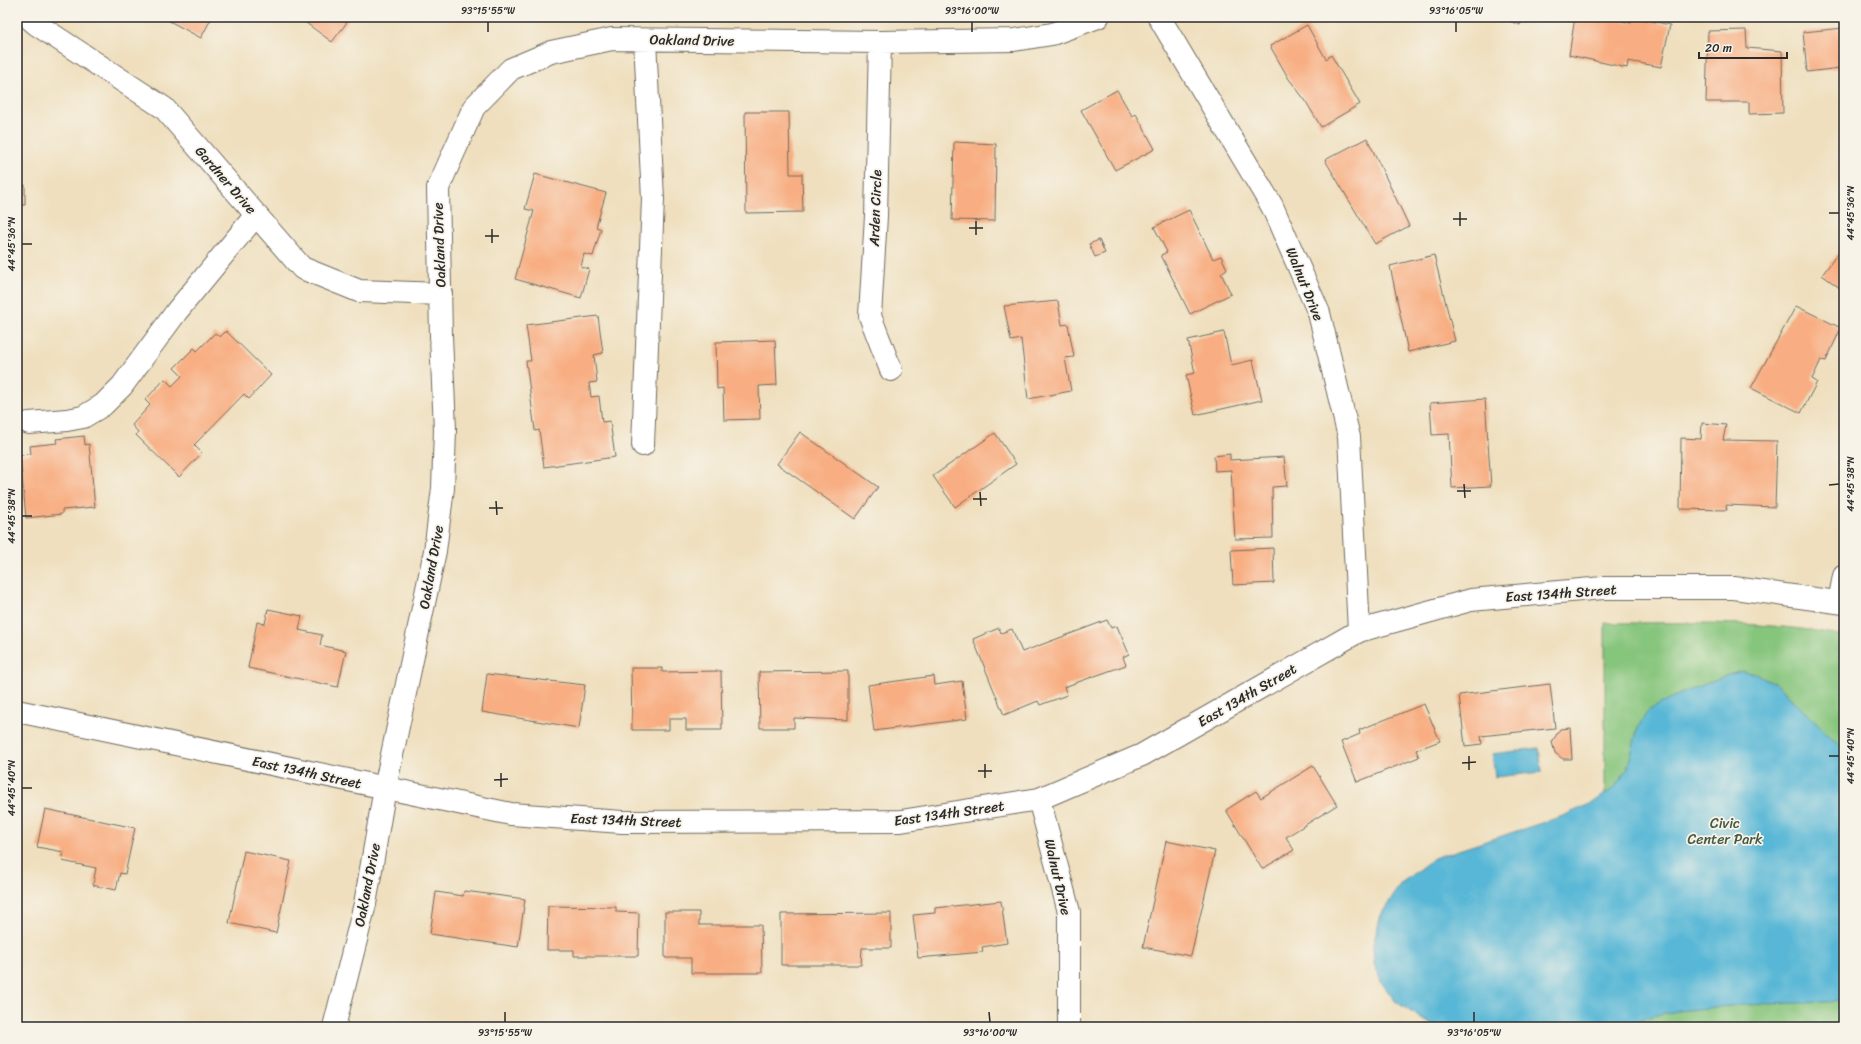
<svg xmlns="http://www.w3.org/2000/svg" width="1861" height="1044" viewBox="0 0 1861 1044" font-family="Sriracha,sans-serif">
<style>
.green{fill:#86c57c;stroke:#587854}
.water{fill:#58b7d6;stroke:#427180}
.building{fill:#f8ae82}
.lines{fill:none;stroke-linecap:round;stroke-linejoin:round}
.minor-casing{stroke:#706a5e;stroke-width:24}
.minor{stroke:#fff;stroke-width:22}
.ticks{fill:none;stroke:#2b2b2b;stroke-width:1.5}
.labels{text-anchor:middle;stroke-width:3.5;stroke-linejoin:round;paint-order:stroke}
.street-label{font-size:14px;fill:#2b2b2b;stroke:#f7f3e8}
.park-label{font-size:14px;fill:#465943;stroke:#f7f3e8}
.neatline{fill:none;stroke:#2b2b2b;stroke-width:1.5}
.ticks-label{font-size:10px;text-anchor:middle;fill:#2b2b2b}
</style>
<rect width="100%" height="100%" fill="#f7f3e8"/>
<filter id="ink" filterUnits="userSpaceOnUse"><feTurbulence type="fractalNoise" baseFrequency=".025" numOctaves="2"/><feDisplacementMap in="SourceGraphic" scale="8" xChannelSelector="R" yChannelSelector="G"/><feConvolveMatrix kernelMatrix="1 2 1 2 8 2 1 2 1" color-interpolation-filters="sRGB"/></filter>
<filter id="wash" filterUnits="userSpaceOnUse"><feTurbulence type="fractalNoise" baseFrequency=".012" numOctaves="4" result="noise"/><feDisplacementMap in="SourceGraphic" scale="16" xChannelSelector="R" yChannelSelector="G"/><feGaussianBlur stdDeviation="0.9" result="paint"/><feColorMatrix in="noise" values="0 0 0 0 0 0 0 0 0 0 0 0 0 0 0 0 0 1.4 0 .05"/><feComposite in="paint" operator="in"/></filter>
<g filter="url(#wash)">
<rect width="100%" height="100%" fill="#efdfbe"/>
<path class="green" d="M1605,623C1683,623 1767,620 1844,636V1027H1605Z"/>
<path class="water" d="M1742,671L1756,674L1775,683L1844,750V1001C1796,1004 1747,1003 1699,1009C1677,1011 1654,1013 1634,1023V1027H1438L1423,1020L1395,1001L1381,982L1374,963L1373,945L1381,915L1401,883L1434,858L1563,816L1594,802L1614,788L1627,770L1638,727L1648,711L1673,697L1719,678Z
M1539,748L1542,772L1495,777L1492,754Z"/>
<g id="blocks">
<path class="building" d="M162,17H212L201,38Z
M298,17H351L332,42Z
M1500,17H1523L1520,25Z
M1575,17H1611L1610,18L1631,23L1633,17L1670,25L1661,67L1628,61L1627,68L1569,55Z
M1307,25L1326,59L1331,55L1360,104L1321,127L1305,100L1289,79L1270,46Z
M1844,28V75L1840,76V68L1807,72L1803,32Z
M1746,30L1747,48L1782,51L1783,113L1749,114V102H1706L1708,31Z
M1117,90L1132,116L1136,114L1155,149L1115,170L1081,110Z
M745,112H789L790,174H802L803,212L746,213Z
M1367,138L1409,226L1375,244L1325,160Z
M954,142L996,144L995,221L952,220Z
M535,174L606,193L596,227L601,229L593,256L584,254L581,267L589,269L581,298L515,279L534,211L525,209Z
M17,185H25V205H17Z
M1189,210L1213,259L1221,256L1227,269L1221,273L1231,294L1190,314L1161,255L1167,252L1154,227Z
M1099,240L1105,253L1095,257L1089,244Z
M1844,245V291L1822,275Z
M1434,255L1455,341L1408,352L1390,266Z
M17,279L19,280V296H17Z
M1058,301L1062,325L1068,324L1074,357L1065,358L1071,391L1028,399L1021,339L1011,341L1004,306Z
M1796,306L1841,328L1826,361L1821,360L1812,379L1817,382L1801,413L1751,388Z
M598,316L603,353L594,355L597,382L589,383L591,397L599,396L602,422L610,421L615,457L544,467L539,430L535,431L526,361H531L526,325Z
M226,331L271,375L249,399L244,394L194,445L202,453L179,477L136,435L138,432L132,425L150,405L145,400L165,379L172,386L182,376L174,368L194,348L197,351L215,333L220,337Z
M1224,332L1231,365L1253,360L1262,400L1195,415L1186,375L1195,373L1188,340Z
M775,340L777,385L759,386L760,419L724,420L723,388L717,389L716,342Z
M1485,399L1491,486L1452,488L1449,434L1432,435L1430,403Z
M1702,423L1726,425L1723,440L1777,441L1775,507L1726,505L1727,510L1680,509L1681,438L1701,439Z
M800,432L878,487L855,519L777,464Z
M995,433L1016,464L955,507L933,476Z
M84,436L85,445L89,444L95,507L62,510V514L26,518L20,455L31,454L30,446L57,443L56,439Z
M1230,454V460L1284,457L1287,486L1272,487L1273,538L1235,539L1231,470L1215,471L1214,456Z
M1273,548L1274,583L1233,585L1231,550Z
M268,609L302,616L299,630L322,635L320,645L346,651L338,687L248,668L257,622L265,624Z
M1107,620L1111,628L1117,626L1129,654L1123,657L1126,665L1064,687L1067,695L1040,705L1038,701L1004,715L973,639L999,628L1001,633L1012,629L1022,652Z
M631,668H662V672L721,671L722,730H686V719H669V730H632Z
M848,671V720L794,718V728H760L759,672Z
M487,674L585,685L579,728L482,712Z
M934,676L935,685L962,681L967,719L874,731L868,685Z
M1550,684L1555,728L1481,736L1482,744L1465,746L1459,695Z
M1424,704L1440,741L1416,750L1419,757L1357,782L1341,742L1360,734L1359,730Z
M1570,728L1572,759H1563L1555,753L1552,742L1560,729Z
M1313,766L1337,805L1286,837L1294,850L1262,869L1226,810L1256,791L1261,798Z
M45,809L135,828L125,874L120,873L116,890L93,885L96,868L62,861L64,852L37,847Z
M1166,841L1215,851L1191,956L1143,947Z
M244,851L291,861L276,933L229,923Z
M464,891L525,899L518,947L430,934L436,892L463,896Z
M1001,901L1007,943L982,947L983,952L918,958L913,915L935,913V908Z
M548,906L616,907V912L639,913L638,956H574V950H547Z
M665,912H699V925H761L762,973H691V958H665Z
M891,913V948H862L861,965H781V914Z"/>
</g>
</g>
<g filter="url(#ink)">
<use href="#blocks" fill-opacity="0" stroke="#706a5e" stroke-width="1"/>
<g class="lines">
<g class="minor-casing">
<path id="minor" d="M28,17L36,24L164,108L302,268L359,291L441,294
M1159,17L1272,206L1319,313L1349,437L1359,631
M880,42L876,216L870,316L891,370
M29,423L67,420L83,417L103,405L122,386L177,311L256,215
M643,445L653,199L645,40
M1839,602L1844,576
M17,711L511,814L622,822L901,821L1039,799L1142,755L1359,631L1471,600L1603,588H1734L1844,603
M1039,799L1069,912V1027
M334,1027L365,904L385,788L435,551L443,488L445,430L441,336L438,188L474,107L511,69L551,52L612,39L880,42L1014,40L1052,34L1098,17"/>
</g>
<use href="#minor" class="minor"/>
</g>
</g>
<path class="ticks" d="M488,22V32M972,22V32M1456,22V32M1460,212V226M1829,213H1839M1453,219H1467M976,221V235M969,228H983M492,229V243M485,236H499M22,244H32M1464,484L1465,498M1829,485L1839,484M1457,491H1471M980,492L981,506M973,499H987M496,501L497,515M489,508H503M22,516H32M1469,756V770M1829,756H1839M1462,763L1476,762M985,764V778M978,771H992M501,773V787M494,780L508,779M22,788H32M505,1012V1022M989,1012L990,1022M1474,1012V1022"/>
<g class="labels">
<g class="street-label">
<text transform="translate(692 40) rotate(1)" y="5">Oakland Drive</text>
<text transform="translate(226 180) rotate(49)" y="5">Gardner Drive</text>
<text transform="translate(875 208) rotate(-88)" y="5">Arden Circle</text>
<text transform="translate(439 245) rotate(-92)" y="5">Oakland Drive</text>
<text transform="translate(1305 284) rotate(68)" y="5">Walnut Drive</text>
<text transform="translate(431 567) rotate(-80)" y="5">Oakland Drive</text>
<text transform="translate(1561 593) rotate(-4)" y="5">East 134th Street</text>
<text transform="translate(1247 695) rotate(-30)" y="5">East 134th Street</text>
<text transform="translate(307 772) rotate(12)" y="5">East 134th Street</text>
<text transform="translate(949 813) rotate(-8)" y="5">East 134th Street</text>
<text transform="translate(626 820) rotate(2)" y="5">East 134th Street</text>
<text transform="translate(1058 877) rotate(77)" y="5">Walnut Drive</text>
<text transform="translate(367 885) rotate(-79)" y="5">Oakland Drive</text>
</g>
<g class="park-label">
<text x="1725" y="828">Civic<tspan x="1725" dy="16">Center Park</tspan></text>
</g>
</g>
<rect width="1861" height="1044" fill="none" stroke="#f7f3e8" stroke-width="44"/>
<path d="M1699 52v6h88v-6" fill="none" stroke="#2b2b2b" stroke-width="2"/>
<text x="1705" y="52" font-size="12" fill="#2b2b2b" stroke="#f7f3e8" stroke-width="3" paint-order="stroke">20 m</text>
<rect x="22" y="22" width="1817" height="1000" class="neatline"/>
<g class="ticks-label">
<text x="488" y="14">93°15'55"W</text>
<text x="972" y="14">93°16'00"W</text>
<text x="1456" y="14">93°16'05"W</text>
<text transform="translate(1850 213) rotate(-90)" y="4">44°45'36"N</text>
<text transform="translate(11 244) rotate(-90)" y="4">44°45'36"N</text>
<text transform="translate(1850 484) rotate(-90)" y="4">44°45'38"N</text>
<text transform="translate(11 516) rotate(-90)" y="4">44°45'38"N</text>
<text transform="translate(1850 756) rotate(-90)" y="4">44°45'40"N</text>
<text transform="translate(11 788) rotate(-90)" y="4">44°45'40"N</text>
<text x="505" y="1036">93°15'55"W</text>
<text x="990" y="1036">93°16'00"W</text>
<text x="1474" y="1036">93°16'05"W</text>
</g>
</svg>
